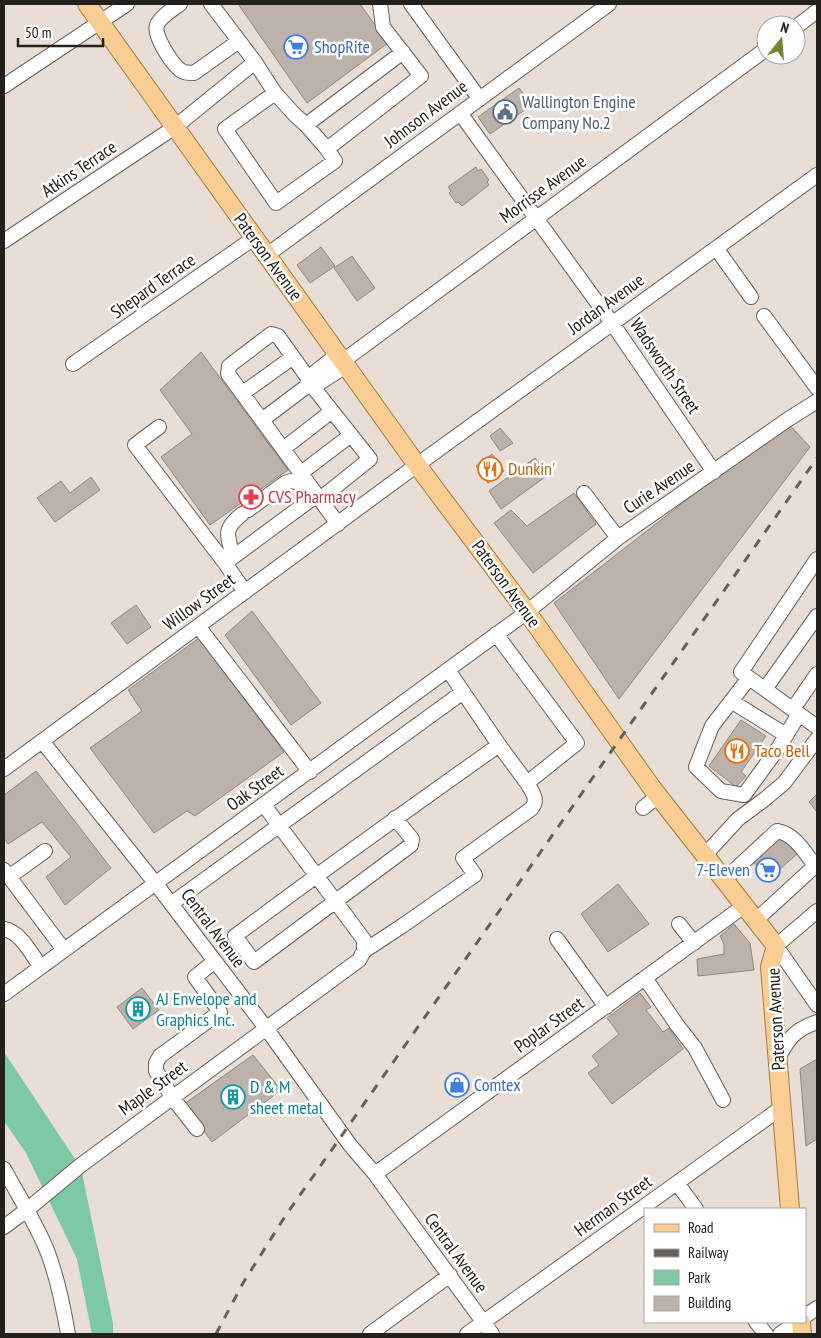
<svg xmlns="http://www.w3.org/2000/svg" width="821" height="1338" viewBox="0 0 821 1338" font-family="'PT Sans Narrow',sans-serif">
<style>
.green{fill:#7dc9a3}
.building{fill:#bdb2a9;stroke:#92877f}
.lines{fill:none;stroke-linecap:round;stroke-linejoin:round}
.minor-casing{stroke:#696058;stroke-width:16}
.major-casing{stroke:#ac7a3b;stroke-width:20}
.minor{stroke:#fff;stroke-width:14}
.major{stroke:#facd94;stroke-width:18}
.rail{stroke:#655f59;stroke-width:3;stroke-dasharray:9 9;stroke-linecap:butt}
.labels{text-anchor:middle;stroke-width:5;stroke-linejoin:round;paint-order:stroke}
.shop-label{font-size:18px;fill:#366cbe;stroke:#fff;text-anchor:start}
.service-label{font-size:18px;fill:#4e5e75;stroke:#fff;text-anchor:start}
.street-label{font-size:18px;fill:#24201c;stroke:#fff}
.food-label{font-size:18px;fill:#c56008;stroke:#fff;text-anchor:start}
.health-label{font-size:18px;fill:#be3a42;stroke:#fff;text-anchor:start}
.culture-label{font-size:18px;fill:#0d838f;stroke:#fff;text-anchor:start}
</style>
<rect width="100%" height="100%" fill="#e9ded5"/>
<path class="green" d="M4,1052L81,1168L113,1323V1334H92L77,1259L26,1153L4,1121Z"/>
<path class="building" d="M238,4H360L388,43L307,103Z
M519,88L532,105L490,134L478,117Z
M476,167L478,171L481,169L489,180L487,182L489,185L462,206L458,202L456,203L449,193L451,191L448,187Z
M321,247L335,266L310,283L297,265Z
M352,256L375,288L357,301L334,268Z
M201,352L288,470L210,525L161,457L192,434L160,390Z
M787,422L810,447L619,699L554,603Z
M500,428L513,443L500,451L490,436Z
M492,454L504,471L488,483L476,466Z
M535,458L548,475L501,509L489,491Z
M91,477L100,490L55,522L37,498L61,481L70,493Z
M574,493L596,524L533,573L494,523L511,510L527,526Z
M136,605L151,627L127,644L111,623Z
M252,611L321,703L291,725L225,635Z
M199,638L284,752L195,816L187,811L154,833L90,748L142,711L128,690Z
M741,720L766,736L741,772L746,776L736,787L709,766Z
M36,771L111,868L65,905L46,877L71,857L42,822L8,844L4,838V795Z
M817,794V812L809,802Z
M778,832L797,854L769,879L751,859Z
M618,884L649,924L608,952L581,914Z
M734,924L750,943L754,970L698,976L697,959L724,954V944L720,936Z
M142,988L159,1010L133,1029L117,1007Z
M640,993L651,1007L646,1010L663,1032L669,1028L683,1049L612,1104L588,1073L599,1065L592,1056L619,1034L607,1018Z
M253,1055L281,1090L212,1142L184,1104Z
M817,1059V1139L806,1146L800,1069Z"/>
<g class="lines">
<g class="minor-casing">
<path id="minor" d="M180,4C173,9 160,17 157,25C153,35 171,62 179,69C183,73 189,73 194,73L239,41
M211,4L255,62L275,93L225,129L276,203L335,161L327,149L421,76L383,27L380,4
M411,4L479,98
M796,27L817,11
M4,86L127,4
M275,93L294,114L306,125
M460,113L612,323L714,472
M327,149L306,125L403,52
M4,241L175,127L255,62
M716,248L751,297
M267,255L609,4
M764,316L817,388
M343,361L766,49
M73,364L254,238
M308,378L338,354
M313,387L346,366
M243,393L293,357
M262,420L307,386
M159,427L135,445L225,563
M283,449L332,411
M301,473L351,435
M584,493L618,538
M320,499L370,459L313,387L307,386L308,378L278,336L271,334L229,366L228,374L338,524
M248,510L285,483L291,481L309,485
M233,557C228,535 222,530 242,514
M817,559L741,672L817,727
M245,592L225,563L317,495
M198,626L310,772
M749,678L712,726L696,767L721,791L744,795L779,747L799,714
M765,689L817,616
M731,701L786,735
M793,709L817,674
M42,741L156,884L266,1028L350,1145L375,1174L492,1334
M499,745L527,783
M4,769L417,465L817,175
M643,808L658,796
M395,818L412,839L411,845L254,962L235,936C322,871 410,808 499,745L448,670
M705,855L738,819L765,799L784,783L817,739
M4,870L64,950
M9,877L45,851
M724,880L777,831C796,834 806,855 817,868
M171,904L463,692
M817,911L776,946L817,1005
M755,921L815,866
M679,924L694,943
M4,929C21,932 31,954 41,967
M557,939L606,1007
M364,951L402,926L475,875L463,858L531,809C539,800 533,793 527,783L577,743L496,634
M645,978L677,1025L695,1048L723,1100
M4,994L527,612L618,538L787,420L817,401
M777,1060C788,1039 794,1030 817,1022
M197,1129L172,1097L156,1071V1063L160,1056L220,1012L195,977L215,961
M4,1169C18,1195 34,1220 46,1248C57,1275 63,1305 68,1334
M375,1174L744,906
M677,1183L696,1209
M4,1227L28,1209L81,1165L359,960L364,951V940L264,805
M805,1316L817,1308
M756,1322L766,1334
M370,1334L450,1275
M467,1334L781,1108
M780,1334L797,1322"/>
</g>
<g class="major-casing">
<path id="major" d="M87,4L417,465L527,612L652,788L776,946L770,967L790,1209
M801,1322L802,1334"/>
</g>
<use href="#minor" class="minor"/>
<use href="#major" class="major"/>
<path class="rail" d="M216,1334L243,1283L286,1215L817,458"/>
</g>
<defs>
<g id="supermarket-ring" transform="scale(1.25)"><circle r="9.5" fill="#fff" stroke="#3f7fe0" stroke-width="1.5"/><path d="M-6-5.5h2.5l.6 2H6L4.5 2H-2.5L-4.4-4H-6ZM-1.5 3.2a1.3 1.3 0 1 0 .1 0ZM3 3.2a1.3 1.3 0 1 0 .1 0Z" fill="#3f7fe0"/></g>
<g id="civic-ring" transform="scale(1.25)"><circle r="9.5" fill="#fff" stroke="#5c6f8a" stroke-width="1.5"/><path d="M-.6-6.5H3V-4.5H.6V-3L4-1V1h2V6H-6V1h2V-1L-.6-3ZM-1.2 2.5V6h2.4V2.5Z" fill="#5c6f8a"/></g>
<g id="restaurant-ring" transform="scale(1.25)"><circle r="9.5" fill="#fff" stroke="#e8710a" stroke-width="1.5"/><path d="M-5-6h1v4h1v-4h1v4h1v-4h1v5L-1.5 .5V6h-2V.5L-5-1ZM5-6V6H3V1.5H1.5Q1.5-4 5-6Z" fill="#e8710a"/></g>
<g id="pharmacy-ring" transform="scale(1.25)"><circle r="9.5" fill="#fff" stroke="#e0444e" stroke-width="1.5"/><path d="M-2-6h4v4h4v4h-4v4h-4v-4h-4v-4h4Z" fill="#e0444e"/></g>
<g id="building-ring" transform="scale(1.25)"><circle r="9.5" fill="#fff" stroke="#0f9aa8" stroke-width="1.5"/><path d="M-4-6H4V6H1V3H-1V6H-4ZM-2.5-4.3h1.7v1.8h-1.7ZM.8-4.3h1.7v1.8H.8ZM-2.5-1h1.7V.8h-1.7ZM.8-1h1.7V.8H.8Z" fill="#0f9aa8"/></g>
<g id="shop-ring" transform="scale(1.25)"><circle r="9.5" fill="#fff" stroke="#3f7fe0" stroke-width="1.5"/><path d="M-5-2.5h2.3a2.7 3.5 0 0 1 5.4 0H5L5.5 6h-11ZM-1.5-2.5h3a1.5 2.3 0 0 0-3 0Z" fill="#3f7fe0"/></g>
</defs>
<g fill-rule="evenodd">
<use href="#supermarket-ring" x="296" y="47"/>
<use href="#civic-ring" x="505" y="112"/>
<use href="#restaurant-ring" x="490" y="469"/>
<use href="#pharmacy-ring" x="251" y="497"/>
<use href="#restaurant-ring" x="737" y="751"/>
<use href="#supermarket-ring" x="768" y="870"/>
<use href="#building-ring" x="138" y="1009"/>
<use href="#shop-ring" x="457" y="1085"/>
<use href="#building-ring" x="233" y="1097"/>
</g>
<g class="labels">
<g class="shop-label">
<text x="314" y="53">ShopRite</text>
<text x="750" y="876" text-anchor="end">7-Eleven</text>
<text x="474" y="1091">Comtex</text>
</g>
<g class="service-label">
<text x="522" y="108">Wallington Engine<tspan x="522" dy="21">Company No.2</tspan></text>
</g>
<g class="street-label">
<text transform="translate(426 114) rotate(-37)" y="6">Johnson Avenue</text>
<text transform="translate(79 169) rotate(-34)" y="6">Atkins Terrace</text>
<text transform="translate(543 189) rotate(-36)" y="6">Morrisse Avenue</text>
<text transform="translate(268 257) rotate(54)" y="6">Paterson Avenue</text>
<text transform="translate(153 286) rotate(-35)" y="6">Shepard Terrace</text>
<text transform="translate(606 304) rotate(-36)" y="6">Jordan Avenue</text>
<text transform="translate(665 366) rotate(56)" y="6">Wadsworth Street</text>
<text transform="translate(659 487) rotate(-34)" y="6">Curie Avenue</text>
<text transform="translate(506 584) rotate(54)" y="6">Paterson Avenue</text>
<text transform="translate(199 602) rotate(-36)" y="6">Willow Street</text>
<text transform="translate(255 788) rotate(-36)" y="6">Oak Street</text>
<text transform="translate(213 928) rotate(53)" y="6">Central Avenue</text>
<text transform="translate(776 1019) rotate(-93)" y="6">Paterson Avenue</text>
<text transform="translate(549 1025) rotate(-36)" y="6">Poplar Street</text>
<text transform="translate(153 1088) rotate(-36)" y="6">Maple Street</text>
<text transform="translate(613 1206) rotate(-36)" y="6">Herman Street</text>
<text transform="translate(456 1253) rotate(54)" y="6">Central Avenue</text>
</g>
<g class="food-label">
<text x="508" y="475">Dunkin'</text>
<text x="754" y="757">Taco Bell</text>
</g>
<g class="health-label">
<text x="268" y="503">CVS Pharmacy</text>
</g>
<g class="culture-label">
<text x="156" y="1005">AJ Envelope and<tspan x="156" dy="21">Graphics Inc.</tspan></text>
<text x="250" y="1093">D &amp; M<tspan x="250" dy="21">sheet metal</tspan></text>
</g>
</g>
<rect width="821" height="1338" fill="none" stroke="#24201c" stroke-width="10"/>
<rect x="644" y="1208" width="162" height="115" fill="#ffffff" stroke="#a7a6a4"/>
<rect x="654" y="1224" width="25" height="8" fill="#facd94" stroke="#a7a6a4"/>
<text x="688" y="1233" font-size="15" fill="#24201c">Road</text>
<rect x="654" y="1249" width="25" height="8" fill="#655f59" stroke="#a7a6a4"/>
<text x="688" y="1258" font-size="15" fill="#24201c">Railway</text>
<rect x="654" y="1270" width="25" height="15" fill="#7dc9a3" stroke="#a7a6a4"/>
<text x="688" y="1283" font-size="15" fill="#24201c">Park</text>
<rect x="654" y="1296" width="25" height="15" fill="#bdb2a9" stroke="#a7a6a4"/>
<text x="688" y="1308" font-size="15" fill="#24201c">Building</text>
<g transform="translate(781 40) rotate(17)"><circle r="24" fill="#ffffff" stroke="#a7a6a4"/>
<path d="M0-4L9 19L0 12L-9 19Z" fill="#768330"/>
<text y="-8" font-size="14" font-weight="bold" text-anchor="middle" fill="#24201c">N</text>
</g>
<path d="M18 38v8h85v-8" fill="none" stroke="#24201c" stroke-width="2.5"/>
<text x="25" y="38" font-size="15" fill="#24201c" stroke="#ffffff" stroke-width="4" paint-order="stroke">50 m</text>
</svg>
